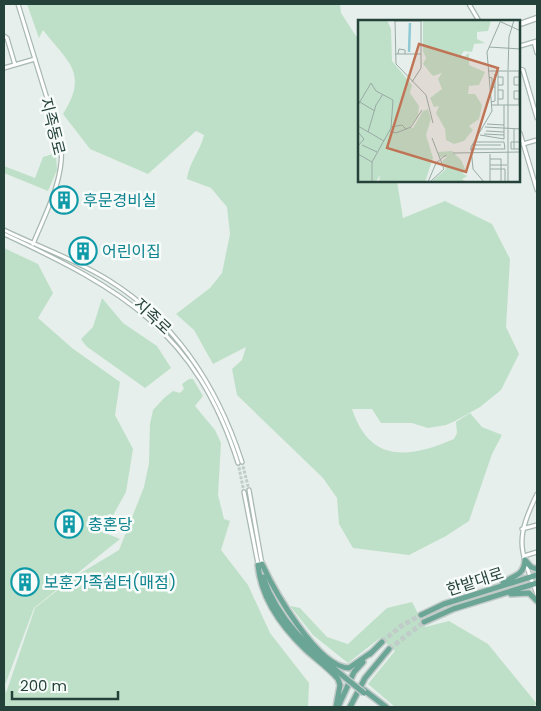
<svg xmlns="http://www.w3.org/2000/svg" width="541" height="711" viewBox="0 0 541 711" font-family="Poppins,'Noto Sans KR',sans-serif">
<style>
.green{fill:#bfe0c8}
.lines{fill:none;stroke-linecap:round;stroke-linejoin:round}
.minor-tunnel{stroke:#bfccc8;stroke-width:3;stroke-dasharray:3 1.5;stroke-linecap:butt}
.primary-tunnel{stroke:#bfccc8;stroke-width:5;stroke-dasharray:5 2.5;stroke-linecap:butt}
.minor-casing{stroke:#a8b8b2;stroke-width:5.5}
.tertiary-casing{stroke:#a8b8b2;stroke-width:7}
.primary-casing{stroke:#c2cac8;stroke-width:8}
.minor{stroke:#fff;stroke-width:3}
.tertiary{stroke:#fff;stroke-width:4.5}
.primary{stroke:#6aa596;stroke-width:5}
.primary-bridge-casing{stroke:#c2cac8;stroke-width:8;stroke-linecap:butt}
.primary-bridge{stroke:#6aa596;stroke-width:5}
.labels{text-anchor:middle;stroke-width:5;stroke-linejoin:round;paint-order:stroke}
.street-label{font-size:16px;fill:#24423a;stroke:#f7fbf9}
.culture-label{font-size:16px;fill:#0d838f;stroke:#f7fbf9;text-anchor:start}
.inset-river{fill:none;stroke:#8ec9d4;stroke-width:2.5}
.inset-road{fill:none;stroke:#98aaa4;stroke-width:1}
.view{fill:#c07456;fill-opacity:0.15;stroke:#c07456;stroke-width:2.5}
.inset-edge{fill:none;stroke:#24423a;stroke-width:2.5}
</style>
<rect width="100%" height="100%" fill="#e6efeb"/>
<path class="green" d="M27,4H340L341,13L356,36H360V181H397L403,218L445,201L492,224L510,259L506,327L519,354L501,390L480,407L455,421L446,425L428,428L412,423H381L372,409H352C370,464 410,458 454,439L457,433L456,422L470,413L482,427L502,435L492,454L469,521L446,536L409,555L353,548L339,524L337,498L323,478L237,395L232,369L242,360L246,347L213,364L194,330L176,314L210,288L222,273L230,234L227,207L211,188L187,179C189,162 200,152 204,135L196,131L148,174L90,149L63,114C89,73 68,62 43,30L39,38Z
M56,153L57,170L48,191L4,173V166L35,178L43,157Z
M4,248L38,264L53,293L38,318L72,348L120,382L115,415L133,449L126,492L111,519L98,530L120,539L34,608L5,685L6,693L35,608L74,577L119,550L144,487L149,463L150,424L153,410L164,398L173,391L180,393L184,389L182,384L189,379H193L203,396L195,406L215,430L221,443L218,495L224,519L230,521L221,550L248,585L270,633L309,683L308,707H4Z
M102,298L123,323L157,346L171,368L145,388L86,346L81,339L93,327Z
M412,602L425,627L449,621L488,644L537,704L532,707H395L368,684L395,651L380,638L348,663L313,635L290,606L300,608L327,637L348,644L387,608Z"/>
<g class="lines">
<path class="minor-tunnel" d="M242,462L249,490
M238,463L244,492"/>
<path class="primary-tunnel" d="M382,642L401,626L421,615
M389,649L424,622"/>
<g class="minor-casing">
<path id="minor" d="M18,4L61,144C65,178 46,212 33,244
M469,4L479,21
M4,36L7,38L15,65
M534,42L537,53
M520,46L537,41
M4,68L35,59
M520,69L523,70L537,118
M520,133L537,190
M523,144L537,140
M53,196L58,199
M4,230C39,247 77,260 110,281C177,323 218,388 242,462
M4,234C122,289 196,331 238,463
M249,490L262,564
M244,492L258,564
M537,494C515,540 519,548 537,594
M522,529L537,525
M524,556L537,552"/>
</g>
<g class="tertiary-casing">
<path id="tertiary" d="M520,24L537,18"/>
</g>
<g class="primary-casing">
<path id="primary" d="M525,560L531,567L537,569
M262,564C274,590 317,667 349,668L372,652
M258,565C261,598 283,628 306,650C317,660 329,668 338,679L340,685L336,707
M263,577C278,620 309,649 343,676
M503,583C514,575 524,576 525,560
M511,594L529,593L537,601
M421,615L444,604L537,575
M424,622L453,609L537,583
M370,654L382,642
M364,690L386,707
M338,707L354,672L363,662
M350,707L365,678L389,649"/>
</g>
<use href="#minor" class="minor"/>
<use href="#tertiary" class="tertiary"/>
<use href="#primary" class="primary"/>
<g class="primary-bridge-casing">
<path id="primary-bridge" d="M343,676L364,693"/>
</g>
<use href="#primary-bridge" class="primary-bridge"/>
</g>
<defs>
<g id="building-ring" transform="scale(1.4375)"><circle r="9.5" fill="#f7fbf9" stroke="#0f9aa8" stroke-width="1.5"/><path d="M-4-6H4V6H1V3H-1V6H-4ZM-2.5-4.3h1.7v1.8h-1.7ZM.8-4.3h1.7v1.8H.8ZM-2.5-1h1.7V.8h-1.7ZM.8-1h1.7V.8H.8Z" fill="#0f9aa8"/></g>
</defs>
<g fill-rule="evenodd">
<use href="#building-ring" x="64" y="200"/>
<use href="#building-ring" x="83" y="251"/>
<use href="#building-ring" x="69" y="524"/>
<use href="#building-ring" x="25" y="582"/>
</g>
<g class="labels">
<g class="street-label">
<text transform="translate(53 126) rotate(76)" y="6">지족동로</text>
<text transform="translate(153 316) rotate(43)" y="6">지족로</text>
<text transform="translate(475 581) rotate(-18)" y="6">한밭대로</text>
</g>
<g class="culture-label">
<text x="83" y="206">후문경비실</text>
<text x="102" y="257">어린이집</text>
<text x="88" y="530">충혼당</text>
<text x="44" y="588">보훈가족쉼터(매점)</text>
</g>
</g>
<g transform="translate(358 20)">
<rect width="162" height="162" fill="#e6efeb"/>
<path d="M0,0H29L33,9L34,41L54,65L52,73L61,86L60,96L52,107L55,108L65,91L70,89L73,99L68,115L75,138L67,162H21L22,155L18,162H0ZM65,0H133L130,11L119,12V19L127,23L116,24L114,32L106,31L103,35L106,37L111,33V45L127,52L121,65L111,66L110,74H117L124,85L121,99L111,106L115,110L106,121L96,124L88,120L87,109L78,93L81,86L76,87L72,78L84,69L80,59L84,53L75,56L65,44L68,38L65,31ZM94,131L103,140L108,151L104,153L109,156L104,159L108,162H73L88,149L84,141L89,137H82L80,132Z" fill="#bfe0c8"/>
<path class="inset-river" d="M51,32L52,3"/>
<path class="inset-road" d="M37,0L38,44L68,75L75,103M36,1H63M143,2L163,11M131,27L163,29M37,34H63M40,34L41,29L47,30V34M150,50L151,17L156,0M130,51H162M150,51V162M131,57L134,58V67H137M54,62L63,48V0M140,65H145V57H140M161,65H156V57H161M140,79H145V70H140M161,79H156V71H161M0,81L17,91M133,82L137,81V54M0,85L13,63L18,71L35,80L33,108L14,142V162M134,85H162M140,85V51M161,85V50M129,104L146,105M0,106L26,121M33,107L44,105L48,109M127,107L163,109M156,109V129M32,111L38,113L53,107L64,90M128,111L146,112M0,112L6,119L0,126M10,112L18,85L25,74M126,114L146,115M122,115L146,119M146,119V85M163,122H153V129H163M4,125L19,132M114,125H143M112,129H147L146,122H119M95,133L163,132M0,134L14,142M132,139H143V162M132,145H149M132,149H147V162M70,162L78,143L88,135M72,162L86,149L74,118M126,162L115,149L113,127L134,91L129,32L143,0M132,162V134"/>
<path class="view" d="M61,24L140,48L108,152L29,128Z"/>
<rect width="162" height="162" class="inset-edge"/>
</g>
<rect width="541" height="711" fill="none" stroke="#24423a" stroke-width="10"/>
<path d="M12 691v8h106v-8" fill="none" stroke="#24423a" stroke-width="2.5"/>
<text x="20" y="691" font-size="15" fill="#24423a" stroke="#f7fbf9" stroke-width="4" paint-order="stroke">200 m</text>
</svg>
